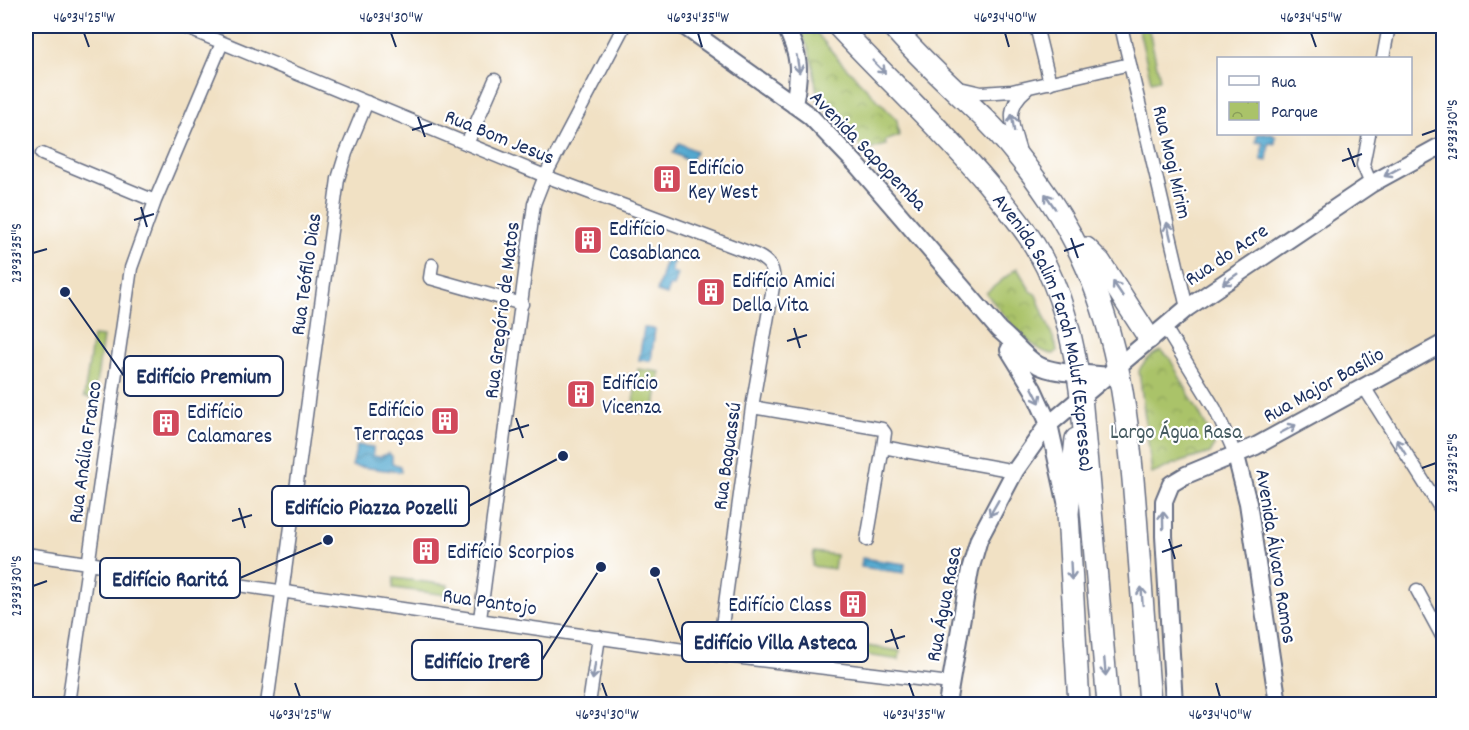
<svg xmlns="http://www.w3.org/2000/svg" width="1469" height="730" viewBox="0 0 1469 730" font-family="Dekko,sans-serif">
<style>
.park{fill:url(#park-crowns);stroke:#627964;stroke-width:1.5}
.garden{fill:#aac369;stroke:#627964;stroke-width:1.5}
.water{fill:url(#water-waves);stroke:#366c96;stroke-width:1.5}
.lines{fill:none;stroke-linecap:round;stroke-linejoin:round}
.street-casing{stroke:#666d82;stroke-width:15}
.secondary-casing{stroke:#666d82;stroke-width:20}
.highway-casing{stroke:#666d82;stroke-width:24}
.street{stroke:#fff;stroke-width:12}
.secondary{stroke:#fff;stroke-width:16}
.highway{stroke:#fff;stroke-width:21}
.oneway{stroke:#8d97ae}
.ticks{fill:none;stroke:#1b2f5e;stroke-width:2}
.labels{text-anchor:middle;stroke-width:4.5;stroke-linejoin:round;paint-order:stroke}
.street-label{font-size:21px;fill:#1b2f5e;stroke:#fff}
.poi-label{font-size:21px;fill:#1b2f5e;stroke:#fff;text-anchor:start}
.park-label{font-size:21px;fill:#465b61;stroke:#fff}
.leader{fill:none;stroke:#1b2f5e;stroke-width:2}
.callout-dot{fill:#1b2f5e;stroke:#fff;stroke-width:2}
.callout{fill:#fff;stroke:#1b2f5e;stroke-width:2}
.callout-label{font-size:22px;text-anchor:middle;font-weight:bold;fill:#1b2f5e}
.neatline{fill:none;stroke:#1b2f5e;stroke-width:2}
.ticks-label{font-size:15px;text-anchor:middle;fill:#1b2f5e}
</style>
<defs>
<pattern id="park-crowns" width="20" height="18" patternUnits="userSpaceOnUse" patternTransform="scale(1.5)"><rect width="20" height="18" fill="#aac369"/><path d="M2 6a3 3 0 1 1 6 0M12 15a3 3 0 1 1 6 0" fill="none" stroke="#8a9f5a"/></pattern>
<pattern id="water-waves" width="16" height="10" patternUnits="userSpaceOnUse" patternTransform="scale(1.5)"><rect width="16" height="10" fill="#52a8cf"/><path d="M0 5q4-4 8 0t8 0" fill="none" stroke="#4389ab"/></pattern>
</defs>
<rect width="100%" height="100%" fill="#fff"/>
<filter id="ink" filterUnits="userSpaceOnUse"><feTurbulence type="fractalNoise" baseFrequency=".0167" numOctaves="2"/><feDisplacementMap in="SourceGraphic" scale="12" xChannelSelector="R" yChannelSelector="G"/><feConvolveMatrix kernelMatrix="1 2 1 2 8 2 1 2 1" color-interpolation-filters="sRGB"/></filter>
<filter id="wash" filterUnits="userSpaceOnUse"><feTurbulence type="fractalNoise" baseFrequency=".008" numOctaves="4" result="noise"/><feDisplacementMap in="SourceGraphic" scale="24" xChannelSelector="R" yChannelSelector="G"/><feGaussianBlur stdDeviation="1.35" result="paint"/><feColorMatrix in="noise" values="0 0 0 0 0 0 0 0 0 0 0 0 0 0 0 0 0 1.4 0 .05"/><feComposite in="paint" operator="in"/></filter>
<g filter="url(#wash)">
<rect width="100%" height="100%" fill="#f1e1c4"/>
<path class="park" d="M798,26H811L839,60L897,120L899,136L885,141L886,145L865,151L818,101L813,67L809,50Z
M1017,268L1030,290L1036,295L1056,345L1057,351L1054,354C1032,354 999,309 986,293Z
M1161,351L1169,357L1213,439L1214,446L1210,453L1174,464L1152,474L1139,371C1142,363 1153,353 1161,351Z"/>
<path class="garden" d="M1138,26H1148L1160,79L1151,81Z
M93,336L103,337L94,399L84,397Z
M638,369L660,372L654,414L632,411Z
M814,552L836,555L834,569L812,566Z
M394,578L448,585L447,595L393,588Z
M813,638L900,651L899,660L811,647Z"/>
<path class="water" d="M1257,134H1271L1276,137L1275,144L1269,143L1267,161L1261,160L1263,143L1256,142Z
M679,143L696,151L690,162L673,153Z
M666,259L674,261L671,272L678,274L674,287L669,286L667,295L657,292Z
M644,328L655,329L651,361L639,360Z
M357,445L373,447V456L380,457L388,453L392,456V463L400,466L401,472L352,466Z
M862,558L905,564L904,573L861,567Z"/>
</g>
<g filter="url(#ink)">
<g class="lines">
<g class="street-casing">
<path id="street" d="M182,26L545,176L756,255C772,263 775,270 773,287L752,407L718,655
M1036,26L1050,83
M1121,26L1187,308
M1383,58L1389,26
M955,87L981,93L1012,91L1130,64
M1369,134L1363,165L1371,184
M467,144L495,80
M1020,152C1013,127 1003,108 1027,89
M42,154L155,201
M432,265L430,278L522,304
M1164,326L1215,409L1236,456
M1364,387L1444,514
M752,407L882,429L885,433L883,447L867,540
M883,447L1015,471
M26,554L718,655L950,683
M1417,590L1444,640
M480,619L534,204L545,176L624,26
M68,704L131,268L155,201L222,43
M267,704L338,179L346,153L367,102
M589,704L599,637"/>
</g>
<g class="secondary-casing">
<path id="secondary" d="M684,26L810,116L856,164L999,330C1013,341 1023,356 1038,365C1054,374 1087,373 1107,376
M785,26C801,56 800,72 794,105
M1009,350L1033,389L1049,424L1066,501
M1236,456L1248,503L1278,704
M947,704L970,570L979,539L1015,471L1046,427L1187,308L1371,184L1444,144
M1174,704L1164,536V501L1171,484L1186,475L1256,446L1444,343"/>
</g>
<g class="highway-casing">
<g id="highway">
<path id="s1" d="M838,26C887,79 941,128 988,184C1006,206 1025,228 1039,253C1064,296 1075,348 1081,396L1108,704"/>
<path d="M892,26C920,59 953,88 985,119C1009,143 1031,172 1050,200C1115,297 1127,401 1136,515C1141,578 1145,641 1150,704"/>
<path d="M1086,248L1100,262L1149,338"/>
<path d="M1076,439L1068,513L1079,704"/>
</g>
</g>
<use href="#street" class="street"/>
<use href="#secondary" class="secondary"/>
<use href="#highway" class="highway"/>
</g>
<defs><path id="oneway-shaft" d="M-6 0H5M1.5-3L5.5 0L1.5 3" fill="none" stroke-width="1.6" stroke-linecap="round" stroke-linejoin="round" transform="scale(1.5)"/></defs>
<g class="oneway">
<use href="#oneway-shaft" transform="translate(798 64) rotate(81)"/>
<use href="#oneway-shaft" transform="translate(879 67) rotate(45)"/>
<use href="#oneway-shaft" transform="translate(1013 123) rotate(-98)"/>
<use href="#oneway-shaft" transform="translate(1392 172) rotate(151)"/>
<use href="#oneway-shaft" transform="translate(1050 201) rotate(-124)"/>
<use href="#oneway-shaft" transform="translate(1169 231) rotate(-103)"/>
<use href="#oneway-shaft" transform="translate(1230 279) rotate(145)"/>
<use href="#oneway-shaft" transform="translate(1118 289) rotate(-124)"/>
<use href="#oneway-shaft" transform="translate(1036 395) rotate(63)"/>
<use href="#oneway-shaft" transform="translate(1288 429) rotate(-28)"/>
<use href="#oneway-shaft" transform="translate(1401 447) rotate(-122)"/>
<use href="#oneway-shaft" transform="translate(994 508) rotate(120)"/>
<use href="#oneway-shaft" transform="translate(1163 520) rotate(-91)"/>
<use href="#oneway-shaft" transform="translate(1071 571) rotate(87)"/>
<use href="#oneway-shaft" transform="translate(1142 596) rotate(-94)"/>
<use href="#oneway-shaft" transform="translate(1105 667) rotate(85)"/>
<use href="#oneway-shaft" transform="translate(594 671) rotate(99)"/>
</g>
</g>
<path class="ticks" d="M84,33L89,47M391,33L396,47M698,33L702,47M1005,33L1009,47M1311,33L1316,47M418,117L425,137M412,130L432,124M1422,135L1436,130M1348,148L1355,167M1342,161L1362,154M141,207L147,227M134,220L154,214M1071,238L1078,258M1064,251L1084,244M33,253L47,249M794,328L800,348M787,341L807,335M516,418L523,438M509,431L529,425M1422,468L1436,463M239,508L245,528M232,521L252,515M1169,539L1175,559M1162,552L1182,545M33,586L47,581M891,629L898,649M885,642L905,636M295,683L300,697M602,683L607,697M909,683L914,697M1216,683L1220,697"/>
<defs>
<g id="building-square" transform="scale(1.5)"><rect x="-9" y="-9" width="18" height="18" rx="4" fill="#d1495b" stroke="#fff"/><path d="M-4-6H4V6H1V3H-1V6H-4ZM-2.5-4.3h1.7v1.8h-1.7ZM.8-4.3h1.7v1.8H.8ZM-2.5-1h1.7V.8h-1.7ZM.8-1h1.7V.8H.8Z" fill="#fff"/></g>
</defs>
<g fill-rule="evenodd">
<use href="#building-square" x="667" y="179"/>
<use href="#building-square" x="588" y="240"/>
<use href="#building-square" x="711" y="292"/>
<use href="#building-square" x="581" y="394"/>
<use href="#building-square" x="445" y="421"/>
<use href="#building-square" x="166" y="423"/>
<use href="#building-square" x="426" y="551"/>
<use href="#building-square" x="853" y="604"/>
</g>
<g class="labels">
<g class="street-label">
<text transform="translate(500 136) rotate(22)" y="7">Rua Bom Jesus</text>
<text transform="translate(869 150) rotate(46)" y="7">Avenida Sapopemba</text>
<text transform="translate(1173 162) rotate(77)" y="7">Rua Mogi Mirim</text>
<text transform="translate(1226 254) rotate(-34)" y="7">Rua do Acre</text>
<text transform="translate(305 274) rotate(-82)" y="7">Rua Teófilo Dias</text>
<text transform="translate(501 310) rotate(-83)" y="7">Rua Gregório de Matos</text>
<text dy="7" stroke="none"><textPath href="#s1" startOffset="381">Avenida Salim Farah Maluf (Expressa)</textPath></text>
<text transform="translate(1323 384) rotate(-29)" y="7">Rua Major Basílio</text>
<text transform="translate(84 452) rotate(-82)" y="7">Rua Anália Franco</text>
<text transform="translate(726 456) rotate(-82)" y="7">Rua Baguassú</text>
<text transform="translate(1277 556) rotate(81)" y="7">Avenida Álvaro Ramos</text>
<text transform="translate(490 601) rotate(8)" y="7">Rua Pantojo</text>
<text transform="translate(943 604) rotate(-79)" y="7">Rua Água Rasa</text>
</g>
<g class="poi-label">
<text x="688" y="174">Edifício<tspan x="688" dy="24">Key West</tspan></text>
<text x="609" y="235">Edifício<tspan x="609" dy="24">Casablanca</tspan></text>
<text x="732" y="287">Edifício Amici<tspan x="732" dy="24">Della Vita</tspan></text>
<text x="602" y="389">Edifício<tspan x="602" dy="24">Vicenza</tspan></text>
<text x="424" y="416" text-anchor="end">Edifício<tspan x="424" dy="24">Terraças</tspan></text>
<text x="187" y="418">Edifício<tspan x="187" dy="24">Calamares</tspan></text>
<text x="447" y="558">Edifício Scorpios</text>
<text x="832" y="611" text-anchor="end">Edifício Class</text>
</g>
<g class="park-label">
<text x="1176" y="438">Largo Água Rasa</text>
</g>
</g>
<path class="leader" d="M65 292L124 376M563 456L469 506M328 540L240 578M655 572L682 642M601 567L542 660"/>
<g class="callout-dot">
<circle cx="65" cy="292" r="6"/>
<circle cx="563" cy="456" r="6"/>
<circle cx="328" cy="540" r="6"/>
<circle cx="655" cy="572" r="6"/>
<circle cx="601" cy="567" r="6"/>
</g>
<g class="callout">
<rect x="124" y="356" width="159" height="40" rx="6"/>
<rect x="272" y="486" width="197" height="40" rx="6"/>
<rect x="100" y="558" width="140" height="40" rx="6"/>
<rect x="682" y="622" width="186" height="40" rx="6"/>
<rect x="412" y="640" width="130" height="40" rx="6"/>
</g>
<g class="callout-label">
<text x="204" y="383">Edifício Premium</text>
<text x="371" y="514">Edifício Piazza Pozelli</text>
<text x="170" y="586">Edifício Raritá</text>
<text x="775" y="649">Edifício Villa Asteca</text>
<text x="477" y="668">Edifício Irerê</text>
</g>
<rect width="1469" height="730" fill="none" stroke="#fff" stroke-width="66"/>
<rect x="1217" y="57" width="195" height="78" fill="#ffffff" stroke="#a4acbf" stroke-width="1.5"/>
<rect x="1229" y="76" width="30" height="9" fill="#ffffff" stroke="#a4acbf" stroke-width="1.5"/>
<text x="1271" y="87" font-size="18" fill="#1b2f5e">Rua</text>
<rect x="1229" y="102" width="30" height="18" fill="url(#park-crowns)" stroke="#a4acbf" stroke-width="1.5"/>
<text x="1271" y="117" font-size="18" fill="#1b2f5e">Parque</text>
<rect x="33" y="33" width="1403" height="664" class="neatline"/>
<g class="ticks-label">
<text x="84" y="22">46°34'25"W</text>
<text x="391" y="22">46°34'30"W</text>
<text x="698" y="22">46°34'35"W</text>
<text x="1005" y="22">46°34'40"W</text>
<text x="1311" y="22">46°34'45"W</text>
<text transform="translate(1452 130) rotate(-90)" y="5">23°33'30"S</text>
<text transform="translate(16 253) rotate(-90)" y="5">23°33'35"S</text>
<text transform="translate(1452 463) rotate(-90)" y="5">23°33'25"S</text>
<text transform="translate(16 586) rotate(-90)" y="5">23°33'30"S</text>
<text x="300" y="719">46°34'25"W</text>
<text x="607" y="719">46°34'30"W</text>
<text x="914" y="719">46°34'35"W</text>
<text x="1220" y="719">46°34'40"W</text>
</g>
</svg>
